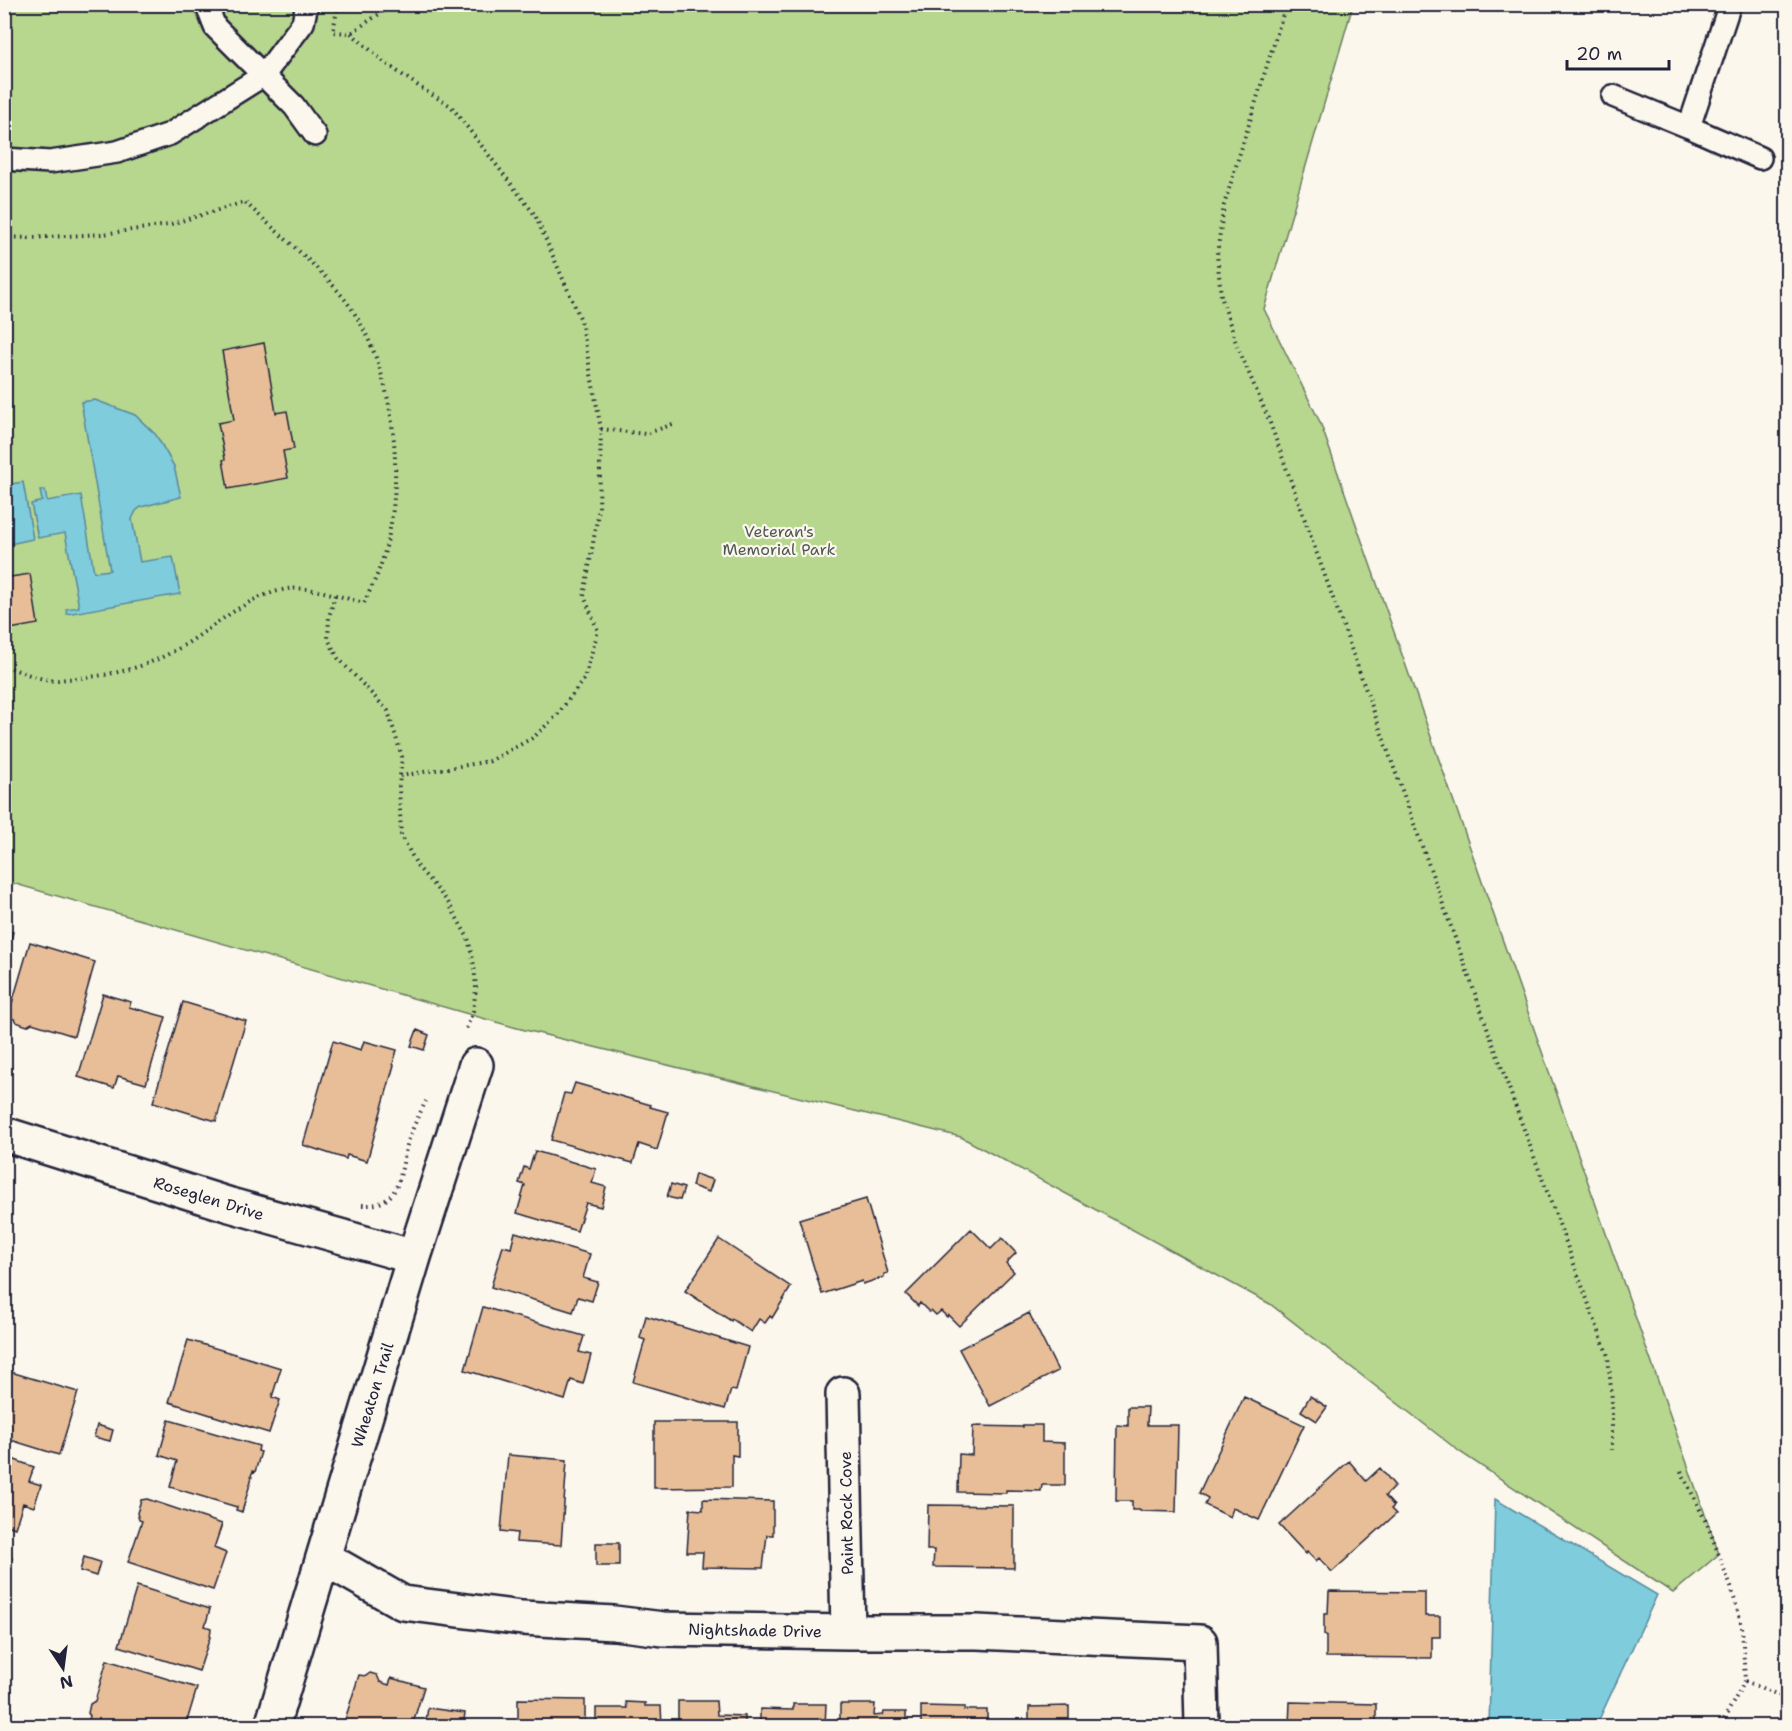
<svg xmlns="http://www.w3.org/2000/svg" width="1792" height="1731" viewBox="0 0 1792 1731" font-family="'Shantell Sans',sans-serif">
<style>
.green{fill:#b7d68e;stroke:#6c7c64;stroke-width:1.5}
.water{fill:#7eccdc;stroke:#59889c;stroke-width:1.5}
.building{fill:#e7be97;stroke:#22223b;stroke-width:1.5}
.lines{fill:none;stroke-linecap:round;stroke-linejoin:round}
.service-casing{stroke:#22223b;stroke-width:26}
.minor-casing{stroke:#22223b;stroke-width:38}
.path{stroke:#22223b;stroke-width:4;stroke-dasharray:1.5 4.5;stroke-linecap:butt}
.service{stroke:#fbf7ec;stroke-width:21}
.minor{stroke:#fbf7ec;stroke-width:33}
.labels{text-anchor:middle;stroke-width:4.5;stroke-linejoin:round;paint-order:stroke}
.park-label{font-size:16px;fill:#4f5854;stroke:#fbf7ec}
.street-label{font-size:16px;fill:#22223b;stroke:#fbf7ec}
</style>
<rect width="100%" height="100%" fill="#fbf7ec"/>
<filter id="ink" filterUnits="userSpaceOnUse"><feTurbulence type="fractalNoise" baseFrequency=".0167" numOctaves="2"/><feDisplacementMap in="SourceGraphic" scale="12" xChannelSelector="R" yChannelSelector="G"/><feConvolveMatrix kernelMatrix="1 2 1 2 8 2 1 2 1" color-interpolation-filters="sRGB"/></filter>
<g filter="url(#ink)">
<path class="green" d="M4,5H1353L1264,309L1320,422L1719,1554L1673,1593L1460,1452L1270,1304L961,1137L517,1028L5,881Z"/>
<path class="water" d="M95,400L135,415L156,435L174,466L181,497L141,507L136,511L132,519L140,562L173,557L180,594L67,614L66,609L79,607L65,533L38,538L31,504L42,501L40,490H45L47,501L81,495L94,572L110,570L81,402Z
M23,482L33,539L5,545V485Z
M1495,1499L1657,1595L1596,1726H1489Z"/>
<path class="building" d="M264,343L276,413L287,411L294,449L283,451L288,478L228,489L223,460L225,459L218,423L234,420L222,351Z
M30,574L38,624L4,630V578Z
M4,930L13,932L4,963Z
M30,942L95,962L74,1036L32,1023L27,1026L16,1022L14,1019L8,1017Z
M103,994L131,1002L129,1007L166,1017L146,1084L118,1076L114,1088L78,1077Z
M183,1002L246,1021L216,1121L153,1102Z
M417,1030L429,1035L424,1050L411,1046Z
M333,1041L361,1050L364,1041L397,1050L393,1064L394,1065L367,1161L347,1155L346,1159L303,1145Z
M575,1083L651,1105L650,1107L668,1112L657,1150L639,1144L633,1163L551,1140L564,1093L571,1094Z
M535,1151L596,1169L592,1183L606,1187L601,1207L586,1203L577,1231L517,1213L525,1185L519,1183L524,1167L529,1169Z
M695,1174L713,1180L709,1192L692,1186Z
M671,1184L684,1188L680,1200L667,1197Z
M866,1199L888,1273L884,1274V1277L863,1284L862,1281L822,1294L799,1219Z
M971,1229L991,1249L1002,1238L1016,1253L1006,1263L1014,1272L959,1326L948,1315L947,1317L941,1311L936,1315L931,1310L929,1312L920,1303L918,1306L906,1294Z
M515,1232L590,1254L583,1278L598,1282L592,1301L578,1297L573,1312L491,1287L503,1246L511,1248Z
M719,1239L791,1287L772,1318L770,1316L765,1323L759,1319L751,1332L732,1319L731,1321L685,1291Z
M483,1307L584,1336L579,1352L591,1355L583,1384L571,1380L565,1400L465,1370Z
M1029,1313L1058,1371L990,1406L959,1349Z
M646,1316L748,1347L736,1391L731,1390L725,1409L633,1382L645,1340L640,1338Z
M188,1340L281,1368L272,1397L280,1400L269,1433L169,1402Z
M4,1370L78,1392L59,1455L4,1438Z
M1310,1396L1327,1407L1317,1421L1301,1411Z
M1244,1397L1304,1425L1259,1520L1233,1508L1230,1517L1205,1505L1208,1498L1199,1493Z
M1128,1407H1148L1147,1425H1178L1176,1512L1140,1511V1510H1132V1501H1116L1117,1425L1128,1426Z
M169,1420L259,1446L258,1451L261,1452L255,1472L253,1471L251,1476L252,1477L242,1512L236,1510L237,1507L170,1487L177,1461L159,1455Z
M654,1422H738V1456L732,1455V1487L654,1488Z
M97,1425L113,1430L110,1441L94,1437Z
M1023,1425H1042V1442L1065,1443V1485H1042L1041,1491L1006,1490V1493L958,1492L959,1454L972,1455L973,1426L1023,1427Z
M508,1455L567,1460L561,1545L516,1542L517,1533L501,1531Z
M4,1456L34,1467L29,1481L41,1485L34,1507L23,1503L15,1528L4,1524Z
M1349,1461L1366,1481L1380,1468L1395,1486L1385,1496L1394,1506L1391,1509L1396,1514L1332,1572L1319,1558L1316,1561L1307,1552L1306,1554L1279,1525Z
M147,1499L222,1524L214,1548L226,1553L213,1590L128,1562L142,1521L139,1520L137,1513L141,1500Z
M703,1499L773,1501V1535H767L763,1568L702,1567L703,1552H687L690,1509L703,1510Z
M928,1505L1014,1506V1568L933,1567L934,1550H927Z
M596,1543H619V1566H596Z
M4,1556L12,1558L7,1578H4Z
M84,1557L100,1562L96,1576L80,1571Z
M137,1586L210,1609L205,1626L211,1628L210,1637L199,1671L119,1646Z
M1329,1591L1425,1592V1616H1440V1637H1432V1658L1326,1657V1635H1324V1614H1328Z
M107,1660L197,1688L187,1721H184L182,1726H99L88,1723L90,1716L88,1713L90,1704L95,1701Z
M370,1673L377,1675L380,1682L389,1685L391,1678L424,1687L412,1726H343L359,1675L366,1676Z
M518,1699L585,1700V1726H518Z
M678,1701H716L717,1715L745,1716V1726H678Z
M626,1702L645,1703V1706H661L662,1726H596V1708H627Z
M1290,1702L1376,1704V1723H1373V1726H1289Z
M793,1704H826L825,1726H760V1709L793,1710Z
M840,1704H875L874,1716L883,1715L884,1712H906V1726H840Z
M921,1706L965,1707L964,1710H987V1726H921Z
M1069,1706V1726H1002V1720L1029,1721V1707Z
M428,1708L465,1713L463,1726H425Z"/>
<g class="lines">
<g class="service-casing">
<path id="service" d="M206,4L215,27L294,106L315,135
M1613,96L1689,127L1760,158
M1689,127L1730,4
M4,159L50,162L117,152L170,134L264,75L303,23L307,4"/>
</g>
<g class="minor-casing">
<path id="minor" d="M4,1134L230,1205L414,1257
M843,1394L848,1632
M324,1558L403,1603L522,1618L614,1623L663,1629L848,1632H977L1200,1642L1202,1726
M272,1726L414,1257L476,1065"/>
</g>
<path class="path" d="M338,4L333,32L351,33L394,4
M1286,4L1224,205L1217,254L1221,296L1236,343L1269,420L1519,1116L1608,1356L1612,1400V1450
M351,33L384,62L424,90L451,106L535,215L581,320L601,429L599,508L584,596L598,631L584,679L558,714L534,737L490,761L400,776
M4,237L29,238L103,234L168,225L245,202C278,234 322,268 349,305C398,375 408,490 379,570C375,581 369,592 364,603C340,597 313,586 288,589C242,596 211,632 172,652C140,670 102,677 66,679C60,680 54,681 48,680C33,677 18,671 4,665
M601,429L646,434L673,424
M335,595L329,617L328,639L338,658L388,711L402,757L399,786L401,835L418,867L448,902L468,938L474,965L476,988L473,1011L465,1032
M362,1205C402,1207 399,1174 407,1145C411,1130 419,1115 426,1101
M1681,1471L1708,1526L1731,1587L1742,1626L1745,1681L1720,1726
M1745,1681L1788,1699"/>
<use href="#service" class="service"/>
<use href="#minor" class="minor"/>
</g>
</g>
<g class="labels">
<g class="park-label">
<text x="779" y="537">Veteran's<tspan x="779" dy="18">Memorial Park</tspan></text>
</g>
<g class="street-label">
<text transform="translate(209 1198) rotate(17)" y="6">Roseglen Drive</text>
<text transform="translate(372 1395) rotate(-73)" y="6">Wheaton Trail</text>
<text transform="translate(846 1513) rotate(-91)" y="6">Paint Rock Cove</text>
<text transform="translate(755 1630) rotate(1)" y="6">Nightshade Drive</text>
</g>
</g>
<rect width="1792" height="1731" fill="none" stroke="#fbf7ec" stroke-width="24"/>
<rect x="12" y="12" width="1768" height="1707" fill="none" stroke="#22223b" stroke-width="2" filter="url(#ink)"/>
<g transform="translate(63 1668) rotate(167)" stroke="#fbf7ec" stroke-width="4.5" paint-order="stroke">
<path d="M0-4.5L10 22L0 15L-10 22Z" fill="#22223b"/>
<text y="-9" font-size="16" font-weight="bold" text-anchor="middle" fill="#22223b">N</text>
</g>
<path d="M1567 60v9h102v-9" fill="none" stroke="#22223b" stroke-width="3"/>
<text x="1576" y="60" font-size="18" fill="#22223b" stroke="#fbf7ec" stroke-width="4.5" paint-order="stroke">20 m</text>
</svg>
